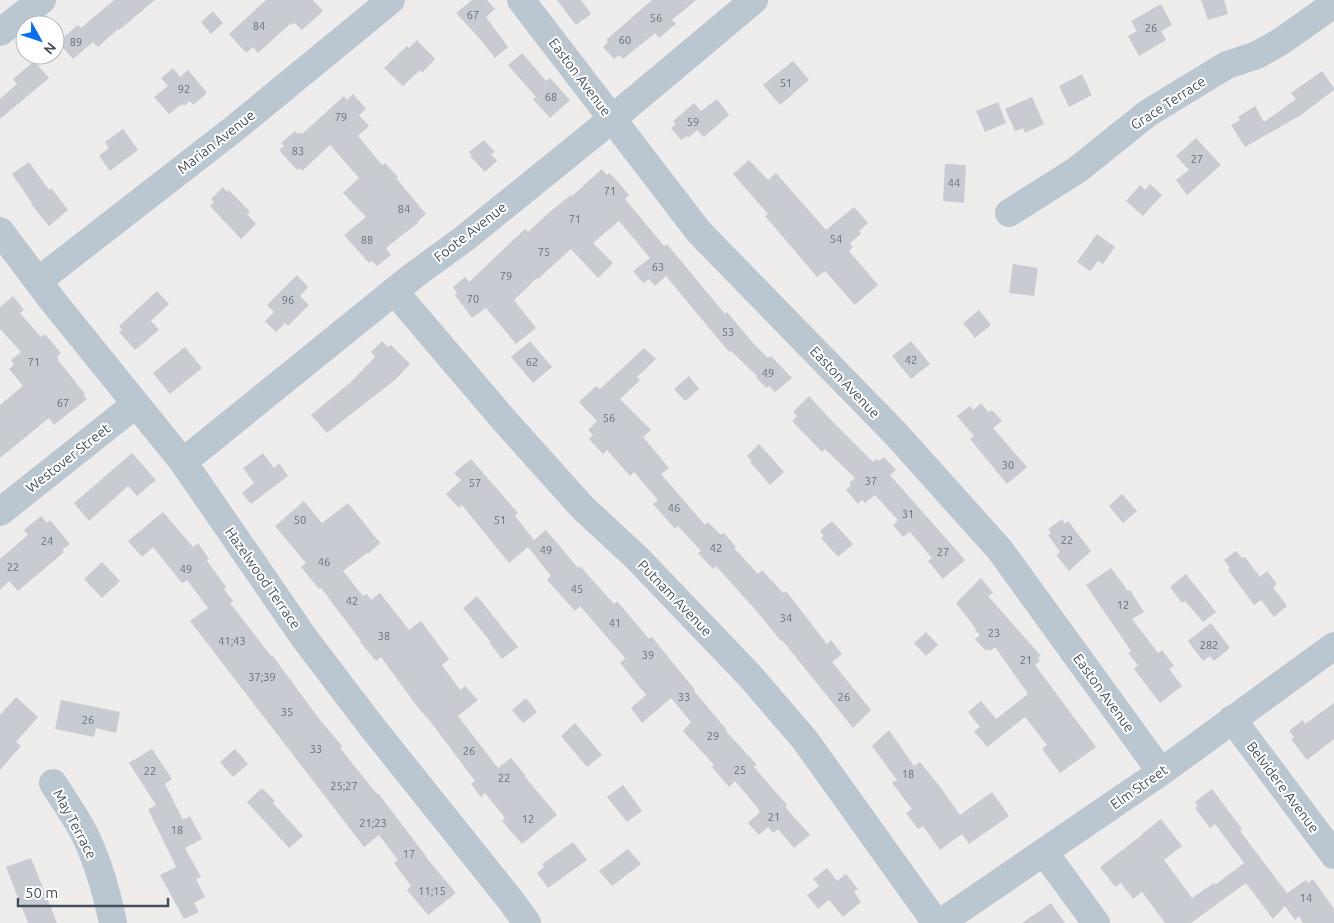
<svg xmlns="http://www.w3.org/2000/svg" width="1334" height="923" viewBox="0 0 1334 923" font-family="Ubuntu,sans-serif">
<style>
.building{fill:#c8cbd2}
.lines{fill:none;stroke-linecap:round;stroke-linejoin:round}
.minor{stroke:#bbc7d0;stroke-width:28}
.labels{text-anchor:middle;stroke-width:4;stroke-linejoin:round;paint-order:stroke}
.number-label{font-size:11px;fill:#646f79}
.street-label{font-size:14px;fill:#43505b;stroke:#fff}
</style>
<rect width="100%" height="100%" fill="#efecec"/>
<path class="building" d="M114,0H155L119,30L118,29L98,47L93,42L73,59L58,42L78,25L81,28Z
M266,0H313L323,11L302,30L295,23L293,25L291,23L258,53L253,47L246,53L229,34Z
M472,0H487L495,9L486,17L508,47L495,58L479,38L456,13Z
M557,0H581L591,14L576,25Z
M652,0H696L672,20L676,24L659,38L655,33L623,59L619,55L614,59L603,47L608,42L606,40Z
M1201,0H1224L1228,14L1208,20Z
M1161,4L1172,25L1161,31L1166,40L1139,56L1128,36L1137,31L1131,21Z
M213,11L223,23L211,34L201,22Z
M417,40L435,59L422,73L420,70L403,86L384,68L407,46L409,48Z
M522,53L546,81L550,78L570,100L550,118L533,99L536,97L508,65Z
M34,61L49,78L0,119V99L17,84L13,79Z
M793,61L809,80L780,105L763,85Z
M173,68L180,77L188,70L207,93L193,105L190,101L184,106L182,104L169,114L154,97L168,86L161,78Z
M1322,71L1334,88V90L1301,115L1245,147L1231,125L1240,120L1238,117L1255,106L1264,122L1296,99L1291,93Z
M1082,74L1092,95L1069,107L1059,86Z
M353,94L366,109L359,115L369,126L358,136L382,165L385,163L398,177L396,178L426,214L418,221L419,222L386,248L391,255L377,266L372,261L369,263L344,235L366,217L343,193L359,178L330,145L302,171L300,168L297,170L279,150L284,146L281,143L295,131L298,134L300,132L302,134L344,96L347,100Z
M1032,97L1044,124L1025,133L1023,128L1015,131L1005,109Z
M717,99L729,115L704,137L697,130L688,138L687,136L681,140L671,128L676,124L673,121L694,103L701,111Z
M998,102L1006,123L985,132L976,111Z
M123,129L138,150L110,171L99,156L109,148L105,142Z
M1196,138L1221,165L1187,195L1176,180L1189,170L1176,156Z
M484,140L495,152L491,154L497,161L485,172L470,156L472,155L469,152Z
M749,160L768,180L776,173L826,230L854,207L868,223L859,231L861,234L850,243L853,247L849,251L878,285L855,305L825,271L817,277L765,216L768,214L733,174Z
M29,162L49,190L51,188L68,210L49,226L31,204L32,203L12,174Z
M945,164L966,165L964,203L943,201Z
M602,169L607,175L610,173L629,195L625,199L664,246L667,244L725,314L727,312L753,343L768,358L771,356L792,378L775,392L769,386L766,388L756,377L757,376L731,351L729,352L666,276L655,286L649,279L643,283L633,271L650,258L619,221L593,243L613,263L598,278L571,249L538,279L537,278L514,300L536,328L516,344L486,308L472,318L455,295L457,293L453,287L465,277L469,282L525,229L528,232L552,210L571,195L572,196Z
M1150,184L1162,195L1143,216L1126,201L1140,185L1145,190Z
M223,187L227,192L229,190L250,212L247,214L256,224L241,239L210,206L214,202L211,199Z
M1097,234L1115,247L1103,264L1098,261L1090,271L1077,262Z
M1013,264L1038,268L1034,296L1009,293Z
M297,275L308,287L300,296L309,305L288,326L285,323L276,332L265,321L274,312L267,305Z
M157,291L169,304L151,321L159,330L135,350L119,332L122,330L119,326Z
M13,296L24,310L20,313L41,337L45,334L61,353L57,357L59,359L58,360L85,394L83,395L87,399L54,425L49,418L0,458V405L23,386L9,369L14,365L11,360L21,352L0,329V307Z
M979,310L991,325L975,338L963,323Z
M382,341L388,347L391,345L410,364L395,380L327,433L311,415L351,382L375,357L371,352Z
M530,341L552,367L533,383L511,357Z
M911,341L930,364L911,379L892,356Z
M185,347L202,368L170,394L153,373Z
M644,348L656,359L637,377L640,380L620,399L651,430L643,437L669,468L661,474L705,525L708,522L721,535L724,533L736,547L734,548L758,574L762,570L783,593L786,591L827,644L831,640L842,654L832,662L871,710L853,728L782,640L781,641L753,607L716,566L713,569L698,553L701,551L678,526L675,529L653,504L658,500L634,472L630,476L607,450L603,454L589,439L593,435L588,430L597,421L579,402L596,386L600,389Z
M689,376L699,389L685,401L674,389Z
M809,396L831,420L873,462L877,459L879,461L884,457L896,470L890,475L965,560L943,579L928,561L932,558L910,532L903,537L893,525L898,520L875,495L865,503L862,500L858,504L846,490L851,485L849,483L855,478L825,449L822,452L792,421L797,416L793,412Z
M981,403L988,412L992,410L1002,421L993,428L1027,467L1007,484L970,439L974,436L957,416L970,406L973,410Z
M759,444L784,472L770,485L750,462L752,461L747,456Z
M132,453L156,480L137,496L128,486L89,521L74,503Z
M263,453L274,468L279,463L288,476L251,504L242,493L254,483L243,468Z
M471,459L518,513L515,516L534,540L546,530L578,568L580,566L614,604L617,601L649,639L652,637L695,690L694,691L727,730L726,731L757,765L754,767L787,805L785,807L810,835L794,848L778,829L773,833L768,827L759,835L748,823L760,812L757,807L735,781L729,787L712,767L714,765L683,731L691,722L671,698L642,723L631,708L646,695L620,663L625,658L580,606L575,611L547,580L551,576L528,547L509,563L462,505L459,508L446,494L461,480L454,473Z
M1122,494L1137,511L1123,523L1109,506Z
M304,501L322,523L348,503L380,543L368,554L367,553L343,571L363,596L367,594L371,600L380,593L409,630L421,621L449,659L442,665L460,690L465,686L478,700L458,716L498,768L511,758L526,776L525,777L557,815L522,844L502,821L505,818L485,793L481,797L471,784L475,781L430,721L419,709L381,657L376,661L360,642L361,641L321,588L319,589L301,567L306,563L275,526Z
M163,512L193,547L198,543L209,559L207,561L226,587L224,589L233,601L230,603L271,656L272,655L320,720L342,746L340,748L377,794L378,793L426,856H425L456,893L428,915L407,890L411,886L394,863L398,860L379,835L364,847L190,621L208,608L187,580L182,583L153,547L142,557L128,541Z
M41,516L47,523L50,520L70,544L62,550L64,552L18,591L9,581L0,590V559L28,535L24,530Z
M1062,519L1065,524L1068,521L1091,551L1069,571L1056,555L1060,552L1048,535L1051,533L1048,529Z
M832,521L853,544L838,557L821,538L824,536L820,531Z
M1236,551L1242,558L1245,557L1260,577L1267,571L1277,584L1273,587L1287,606L1274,617L1261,600L1254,605L1228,570L1230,568L1224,560Z
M102,562L120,581L102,598L84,579Z
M1111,568L1128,591L1130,590L1144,612L1132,619L1158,653L1162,650L1174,666L1169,669L1182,686L1160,703L1134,669L1138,665L1128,653L1131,651L1086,585Z
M1186,574L1216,612L1203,622L1185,601L1182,603L1170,587Z
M981,578L993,593L988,596L1041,656L1038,658L1040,661L1035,665L1096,747L1060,773L1042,749L1047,745L1025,717L987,747L974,731L980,727L968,712L981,701L996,719L1028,694L995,647L990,651L988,649L986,651L975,639L980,635L975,630L976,629L956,603Z
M477,596L518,647L502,659L489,642L490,641L463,608Z
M1211,623L1230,648L1214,661L1210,656L1203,661L1188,641Z
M926,632L938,645L926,656L914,643Z
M16,697L38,717L16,742L21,746L0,770V715Z
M526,698L537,712L523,723L512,710Z
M61,700L120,712L116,733L96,728L94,737L55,729Z
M1334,703V739L1307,760L1291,739L1294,737L1289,731L1303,720L1305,724Z
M575,723L602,755L587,767L561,736Z
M889,730L914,766L920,762L941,788L960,815L992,792L1009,816L969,844L962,834L940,850L923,826L918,829L906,813L912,809L892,783L897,780L872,746Z
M152,749L172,779L165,784L183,820L190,816L202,839L185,848L201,877L196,879L205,897L194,903L199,912L184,919L160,875L176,867L148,809L156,805L129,763Z
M235,749L248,764L233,777L220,762Z
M623,785L642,811L627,822L607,797Z
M262,788L275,801L273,803L303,836L289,848L247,802Z
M1212,789L1242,829L1240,831L1287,893L1306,880L1308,883L1313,879L1334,909V923H1303L1299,916L1295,920L1285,906L1273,919L1246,883L1191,923H1165L1142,892L1133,899L1121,883L1115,887L1100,867L1142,835V834L1161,819L1182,846L1164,860L1192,898L1214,883L1215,885L1244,863L1215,824L1210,828L1195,808L1198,806L1195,802Z
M573,842L587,860L548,888L537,873L544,867L542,864Z
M628,849L641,864L612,886L599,871Z
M31,858L57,923H28L6,867Z
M827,868L837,881L846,874L858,889L854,892L861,902L843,917L829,900L818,909L807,895L819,886L813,879Z
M1051,903L1065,923H1022Z"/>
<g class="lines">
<path class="minor" d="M521,0L699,232L895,433L1000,550L1161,772
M0,32L42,0
M1009,213L1077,170L1148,113L1227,65L1257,55L1280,42L1334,4
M0,231L52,300L183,462L305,639L372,727L512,902L527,923
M38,281L235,128L391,0
M394,291L504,420L583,508L636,557L750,676L805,740L936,923
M183,462L413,276L465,238L612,119L754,0
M0,512L136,404
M1232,719L1334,855
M53,783C67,805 83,827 92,851C102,875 108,899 113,923
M1044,852L1096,923
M940,923L1161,772L1334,646"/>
</g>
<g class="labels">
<g class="number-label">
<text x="473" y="19">67</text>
<text x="656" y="22">56</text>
<text x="259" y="30">84</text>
<text x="1151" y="32">26</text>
<text x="625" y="44">60</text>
<text x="76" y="46">89</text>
<text x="786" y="87">51</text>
<text x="184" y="93">92</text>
<text x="551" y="101">68</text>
<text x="341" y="121">79</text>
<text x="693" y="126">59</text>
<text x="298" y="155">83</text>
<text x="1197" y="163">27</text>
<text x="954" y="187">44</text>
<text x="610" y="195">71</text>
<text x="404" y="213">84</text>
<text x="575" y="223">71</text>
<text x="836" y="243">54</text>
<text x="367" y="244">88</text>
<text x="544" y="256">75</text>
<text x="658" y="271">63</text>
<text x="506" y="280">79</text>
<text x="473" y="303">70</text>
<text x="288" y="304">96</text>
<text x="728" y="336">53</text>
<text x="911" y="364">42</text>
<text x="34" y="366">71</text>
<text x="532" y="366">62</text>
<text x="768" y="377">49</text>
<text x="63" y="407">67</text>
<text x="609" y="422">56</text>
<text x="1008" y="469">30</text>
<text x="871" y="485">37</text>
<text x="475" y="487">57</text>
<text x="674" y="512">46</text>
<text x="908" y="518">31</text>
<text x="300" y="524">50</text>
<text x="500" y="524">51</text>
<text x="1067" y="544">22</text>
<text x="47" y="545">24</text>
<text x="716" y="552">42</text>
<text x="546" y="554">49</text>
<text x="943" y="556">27</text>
<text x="324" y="566">46</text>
<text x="13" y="571">22</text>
<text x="186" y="573">49</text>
<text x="577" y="593">45</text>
<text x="352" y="605">42</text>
<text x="1123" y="609">12</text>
<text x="786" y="622">34</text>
<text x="615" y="627">41</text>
<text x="994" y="637">23</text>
<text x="384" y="640">38</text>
<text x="232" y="645">41;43</text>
<text x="1209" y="649">282</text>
<text x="648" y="659">39</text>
<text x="1026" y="664">21</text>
<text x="262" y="681">37;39</text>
<text x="684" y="701">33</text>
<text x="844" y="701">26</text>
<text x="287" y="716">35</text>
<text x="88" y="724">26</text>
<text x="713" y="740">29</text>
<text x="316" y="753">33</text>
<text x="469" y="755">26</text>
<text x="740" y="774">25</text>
<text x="150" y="775">22</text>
<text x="908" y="778">18</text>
<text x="504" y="782">22</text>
<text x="344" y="790">25;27</text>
<text x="774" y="821">21</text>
<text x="528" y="823">12</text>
<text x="373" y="827">21;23</text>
<text x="177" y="834">18</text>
<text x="409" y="858">17</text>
<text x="432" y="895">11;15</text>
<text x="1306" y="902">14</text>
</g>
<g class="street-label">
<text transform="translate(580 77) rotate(53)" y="5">Easton Avenue</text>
<text transform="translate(1168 103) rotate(-33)" y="5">Grace Terrace</text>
<text transform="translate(216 142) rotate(-38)" y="5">Marian Avenue</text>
<text transform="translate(470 232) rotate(-38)" y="5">Foote Avenue</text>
<text transform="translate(845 382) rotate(46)" y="5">Easton Avenue</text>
<text transform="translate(68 458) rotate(-38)" y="5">Westover Street</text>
<text transform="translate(263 578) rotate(55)" y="5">Hazelwood Terrace</text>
<text transform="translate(675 598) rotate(46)" y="5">Putnam Avenue</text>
<text transform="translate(1104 693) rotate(54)" y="5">Easton Avenue</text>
<text transform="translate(1139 787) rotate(-35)" y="5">Elm Street</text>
<text transform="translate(1283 787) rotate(53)" y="5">Belvidere Avenue</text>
<text transform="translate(75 824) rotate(62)" y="5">May Terrace</text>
</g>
</g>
<g transform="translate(40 40) rotate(130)"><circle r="24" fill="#ffffff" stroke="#b4b9bd"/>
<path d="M0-4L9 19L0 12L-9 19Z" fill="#0b6feb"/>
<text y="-8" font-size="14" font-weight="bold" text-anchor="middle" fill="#43505b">N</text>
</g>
<path d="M18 898v8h150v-8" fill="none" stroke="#43505b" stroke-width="2.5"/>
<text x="25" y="898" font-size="15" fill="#43505b" stroke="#ffffff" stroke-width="4" paint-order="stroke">50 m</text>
</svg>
